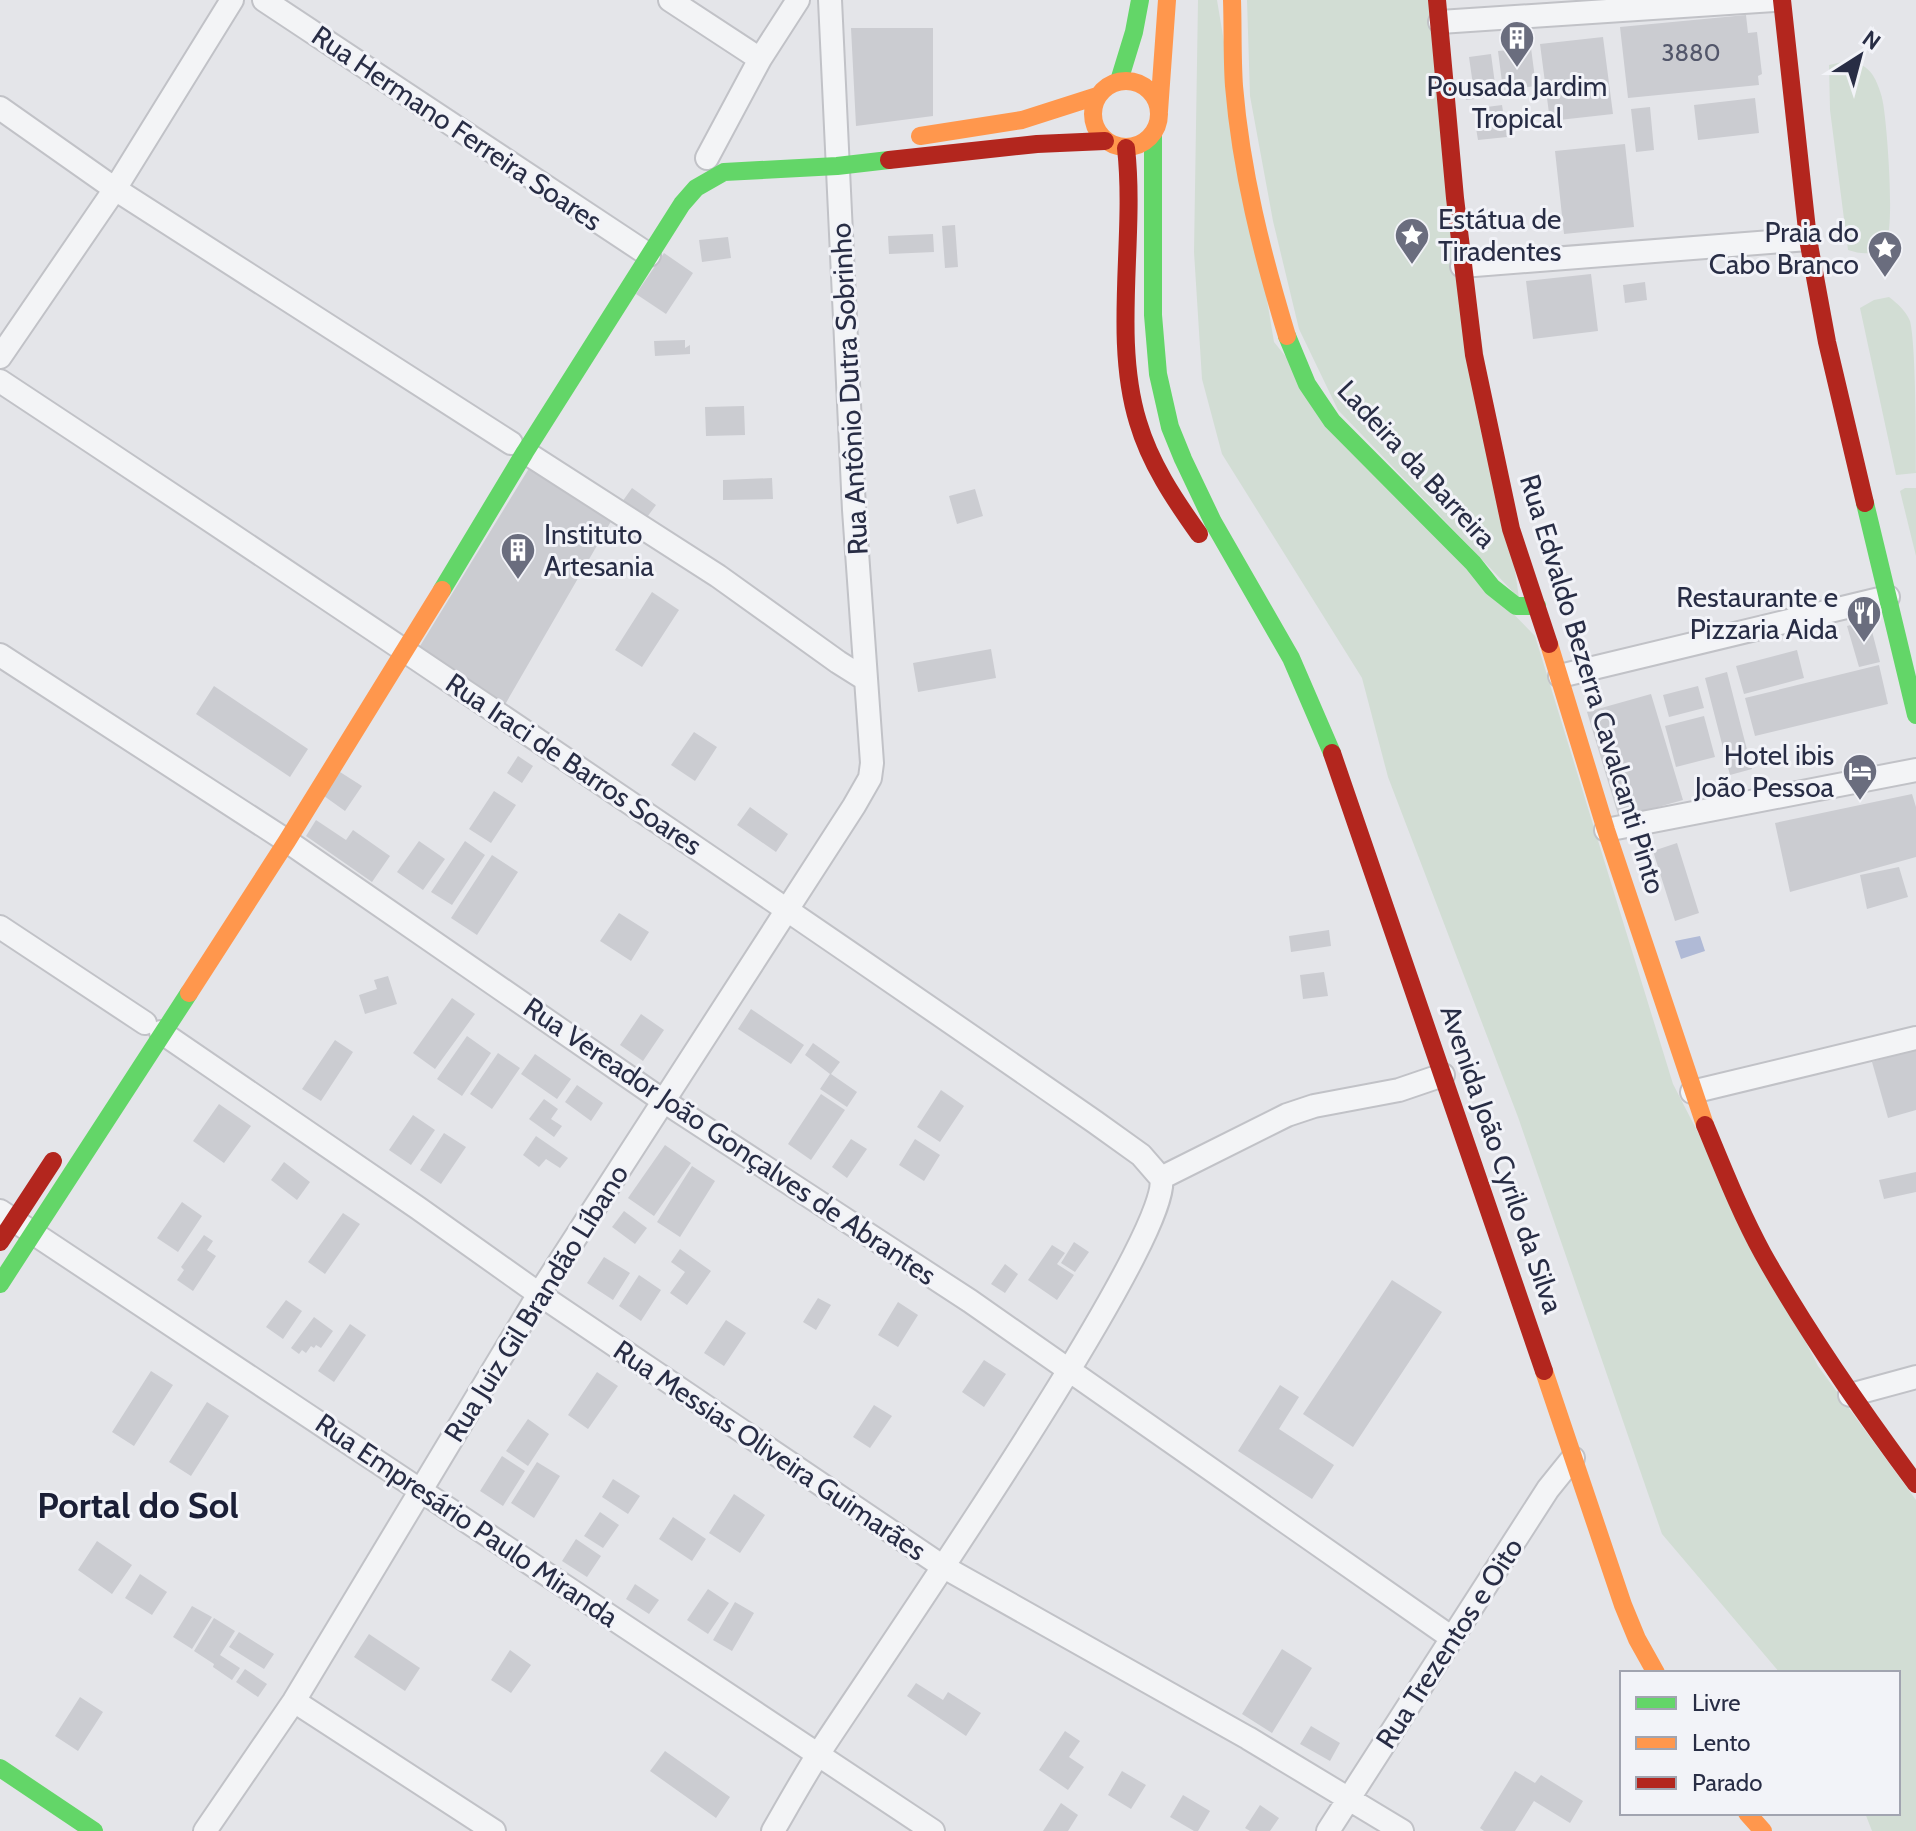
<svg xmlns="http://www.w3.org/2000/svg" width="1916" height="1831" viewBox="0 0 1916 1831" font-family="Cabin,sans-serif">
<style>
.green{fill:#d2ddd4}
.water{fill:#b0bad6}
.building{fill:#cbccd1}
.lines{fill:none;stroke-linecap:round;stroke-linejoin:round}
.street-casing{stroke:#c1c2c7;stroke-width:26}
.street{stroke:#f3f4f6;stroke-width:22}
.fast{stroke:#63d668;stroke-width:18}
.slow{stroke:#ff974d;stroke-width:18}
.jam{stroke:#b3261e;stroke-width:18}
.labels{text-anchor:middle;stroke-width:6;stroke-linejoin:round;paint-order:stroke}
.number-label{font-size:24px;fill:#52566a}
.poi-label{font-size:28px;fill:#282d45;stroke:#f2f3f8;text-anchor:end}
.street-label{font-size:28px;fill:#282d45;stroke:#f2f3f8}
.district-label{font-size:36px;font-weight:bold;fill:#1a1e36;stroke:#f2f3f8}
</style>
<rect width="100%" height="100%" fill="#e4e5e9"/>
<path class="green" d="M1198,0H1217L1274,342L1394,491L1535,636L1673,1084L1818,1366L1916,1500V1831H1872L1865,1813H1898V1673H1780L1662,1534L1518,1117L1388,777L1362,678L1222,454L1202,379L1194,252Z
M1247,0H1432L1519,598L1338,410L1299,329L1273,221L1250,96Z
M1851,60C1859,63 1867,67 1872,74C1877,81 1882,95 1883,103C1887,124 1895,227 1886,241C1876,256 1864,255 1848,250L1830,110L1829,65Z
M1889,297C1898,304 1905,310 1910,321C1916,345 1916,441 1916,473L1896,475L1860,308L1874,300Z
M1905,488H1916V556L1900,491Z"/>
<path class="water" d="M1700,936L1705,951L1681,959L1675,941Z"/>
<path class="building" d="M1746,15L1748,33L1757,32L1762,74L1758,76L1759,85L1628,98L1620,27Z
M851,28H933V116L856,126Z
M1603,37L1613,114L1550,121L1540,44Z
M1531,48L1536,86L1503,90L1498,51Z
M1491,54L1495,84H1500L1501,96L1466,100L1464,87L1473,85L1469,57Z
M1755,98L1759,133L1698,140L1694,105Z
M1502,105L1507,137L1478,140L1476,128L1481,127L1479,108Z
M1650,107L1654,150L1636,152L1631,109Z
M1625,144L1634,227L1564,234L1555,151Z
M955,225L958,267L945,268L942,226Z
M933,234L934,252L889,254L888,236Z
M728,237L731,258L702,262L699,240Z
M664,253L693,273L666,314L636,294Z
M1591,274L1598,331L1533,339L1526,281Z
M1645,282L1647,300L1625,303L1623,285Z
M685,340V348L690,345V354L655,356L654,341Z
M744,406L745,435L706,436L705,407Z
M531,465L617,511L503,708L417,651Z
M772,478L773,499L723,500V480Z
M632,488L656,505L645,520L622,502Z
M975,489L983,516L957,524L949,496Z
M652,592L679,610L642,667L615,650Z
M1869,620L1880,662L1859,667L1847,626Z
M991,649L996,678L918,692L913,663Z
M1797,650L1804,678L1744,694L1736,666Z
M1879,665L1888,704L1755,736L1745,698Z
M1727,672L1752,769L1730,775L1705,678Z
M214,686L308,749L290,777L196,714Z
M1698,686L1704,708L1669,717L1663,695Z
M1651,694L1683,800L1619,818L1587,712Z
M1704,716L1715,757L1676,767L1665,726Z
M694,732L717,747L695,781L671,765Z
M518,756L533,766L522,783L507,773Z
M340,772L362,786L345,811L324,796Z
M494,791L516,805L491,843L469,829Z
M1912,794L1916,807V857L1790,892L1775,823Z
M750,807L788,834L776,852L737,825Z
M316,820L346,840L353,830L390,856L372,882L306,836Z
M419,841L445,859L423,890L397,872Z
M465,841L485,855L452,905L431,892Z
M1677,843L1699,913L1675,921L1653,851Z
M492,855L518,872L477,935L451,918Z
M1899,867L1908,897L1867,909L1860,875Z
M619,913L649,932L631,961L600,941Z
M1329,930L1331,946L1291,952L1289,936Z
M1324,972L1328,996L1303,999L1300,975Z
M388,976L397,1004L365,1014L359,995L377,989L374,980Z
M452,998L475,1014L435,1069L413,1053Z
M751,1009L804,1045L791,1064L738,1029Z
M641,1014L664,1030L643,1061L620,1045Z
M467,1036L491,1053L462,1096L437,1079Z
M335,1040L353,1052L321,1101L302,1089Z
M813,1043L840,1062L831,1074L857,1092L847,1107L820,1089L830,1074L805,1055Z
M1916,1049V1110L1888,1118L1872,1062Z
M498,1053L520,1068L492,1109L470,1094Z
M535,1054L571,1079L557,1099L521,1074Z
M577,1085L603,1103L591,1121L565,1102Z
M941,1090L964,1106L940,1142L917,1127Z
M821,1094L845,1110L811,1160L788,1144Z
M544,1099L558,1109L551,1119L562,1126L554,1137L529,1119Z
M219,1104L251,1126L224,1163L193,1141Z
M413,1115L435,1130L411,1165L389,1150Z
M444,1133L466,1147L441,1184L420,1170Z
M536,1136L568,1158L560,1168L546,1159L539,1167L523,1155Z
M851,1139L867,1149L847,1178L832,1167Z
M915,1139L940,1155L924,1181L899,1165Z
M665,1145L691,1163L654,1216L628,1198Z
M284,1162L310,1182L297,1200L271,1180Z
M692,1166L715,1181L680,1237L657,1222Z
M1916,1172V1192L1884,1199L1879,1180Z
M182,1202L202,1216L178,1252L157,1238Z
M624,1211L647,1228L635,1244L612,1227Z
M343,1213L360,1224L325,1274L308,1262Z
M204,1235L213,1241L207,1250L216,1256L193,1291L177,1280L184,1270L181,1267Z
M1074,1242L1089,1252L1075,1272L1061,1263Z
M1052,1245L1065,1253L1057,1264L1074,1275L1057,1300L1028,1280Z
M680,1249L711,1271L687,1305L670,1293L685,1272L671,1262Z
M604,1257L630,1273L613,1300L587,1283Z
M1005,1264L1018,1274L1005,1293L991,1284Z
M639,1275L661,1290L641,1321L619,1306Z
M1392,1280L1442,1312L1353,1447L1303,1414Z
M818,1298L831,1305L816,1330L803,1322Z
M286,1300L302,1311L283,1339L266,1327Z
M898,1302L918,1315L898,1347L878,1335Z
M314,1317L333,1331L321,1348L316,1345L314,1348L311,1346L306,1353L302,1350L299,1354L291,1348Z
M726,1320L746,1333L724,1366L704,1353Z
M350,1324L366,1335L334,1382L318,1371Z
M984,1360L1006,1374L984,1407L962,1392Z
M151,1371L173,1385L134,1446L112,1432Z
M597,1372L618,1386L588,1429L568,1415Z
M1280,1385L1299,1397L1279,1429L1334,1465L1312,1499L1238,1451Z
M207,1402L229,1416L191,1476L169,1462Z
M874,1405L892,1416L870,1448L853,1437Z
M528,1419L549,1434L528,1466L506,1451Z
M502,1456L525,1471L503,1506L480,1491Z
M537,1462L560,1476L534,1518L511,1503Z
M613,1479L640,1496L628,1514L602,1497Z
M734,1494L765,1515L740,1553L709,1533Z
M600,1512L619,1525L603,1548L584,1536Z
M673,1517L706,1539L692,1561L659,1539Z
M576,1539L601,1556L587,1577L562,1561Z
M97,1541L132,1565L112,1594L78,1570Z
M140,1574L167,1592L152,1615L125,1598Z
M635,1584L659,1600L649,1614L626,1599Z
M708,1589L729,1603L708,1634L687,1620Z
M735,1602L754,1613L732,1651L713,1640Z
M192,1606L212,1617L192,1649L173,1637Z
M214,1618L235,1631L220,1655L240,1668L232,1680L213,1667L214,1664L194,1651Z
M239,1632L274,1654L264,1669L229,1647Z
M369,1634L420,1668L405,1691L354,1657Z
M1282,1649L1312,1668L1272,1733L1242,1714Z
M510,1650L531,1665L511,1693L491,1680Z
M245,1669L267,1684L258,1697L236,1682Z
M916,1683L943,1700L948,1692L981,1713L966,1736L907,1696Z
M80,1697L103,1712L78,1751L55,1736Z
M1311,1726L1340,1743L1330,1761L1300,1744Z
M1065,1731L1080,1741L1069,1757L1084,1767L1068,1790L1039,1770Z
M665,1751L730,1797L716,1818L650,1771Z
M1122,1771L1146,1785L1131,1809L1108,1795Z
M1515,1771L1535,1783L1541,1775L1583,1801L1570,1823L1534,1801L1515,1831H1484L1480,1828Z
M1183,1795L1210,1811L1198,1831H1194L1170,1817Z
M1061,1803L1078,1815L1068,1831H1043Z
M1260,1805L1279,1818L1270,1831H1250L1245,1828Z"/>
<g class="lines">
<g class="street-casing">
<path id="street" d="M264,0L649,255
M670,0L760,59
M1440,22L1774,0
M0,108L115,189L511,443
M707,158L760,59L798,0
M1462,266L1808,239
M0,357L115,189L232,0
M0,381C368,624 733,871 1095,1122L1141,1155L1161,1178C1176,1234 868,1677 819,1753C803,1778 788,1805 773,1831
M525,452L718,576L838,662L865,679
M0,655L287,841L662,1100L970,1301L1452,1638
M1560,676L1888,597
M1606,830L1916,770
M0,927L145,1023
M161,1032L418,1208L539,1294L942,1566L1248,1738L1402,1831
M1692,1092L1916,1038
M1161,1178L1287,1115L1314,1106L1399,1090L1443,1075
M0,1211L933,1831
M1850,1395L1916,1377
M294,1701L494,1831
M205,1831L294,1701L539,1294L854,806L870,778L872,763L854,510L830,0
M1328,1831L1548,1489L1573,1458"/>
</g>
<use href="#street" class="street"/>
<path class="fast" d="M1119,81L1134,32L1140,0
M1153,134V315L1158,374L1170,427L1183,459L1213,522L1291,658L1332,753
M1287,336L1307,384L1332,421L1473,563L1492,587L1516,606H1537
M1865,503L1916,715
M442,590L525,452L682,204L696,188L724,172L837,166L889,160
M0,1284L189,993
M0,1768L94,1831"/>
<path class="slow" d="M1232,0C1233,28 1232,57 1234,86C1241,171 1262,254 1287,336
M1093 114a33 33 0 1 1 66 0a33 33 0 1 1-66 0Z
M1159,111L1167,0
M920,136L1022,120L1097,96
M1549,644L1606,830L1705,1125
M189,993L287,841L442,590
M1544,1371L1623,1605L1637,1639L1656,1673
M1747,1813L1763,1831"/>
<path class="jam" d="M1437,0L1455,198L1474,355L1511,529L1549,644
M1782,0L1808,239L1827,342L1865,503
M1126,148C1136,237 1112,337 1138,422C1150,463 1174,499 1199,534
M889,160L1037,144L1105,141
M1332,753L1544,1371
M1705,1125C1723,1168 1740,1212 1763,1254C1808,1334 1861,1410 1916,1484
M0,1242L53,1161"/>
</g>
<defs>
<g id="building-pin" transform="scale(1.8)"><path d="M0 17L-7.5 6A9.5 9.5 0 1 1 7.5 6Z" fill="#6a6d7e" stroke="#f2f3f8"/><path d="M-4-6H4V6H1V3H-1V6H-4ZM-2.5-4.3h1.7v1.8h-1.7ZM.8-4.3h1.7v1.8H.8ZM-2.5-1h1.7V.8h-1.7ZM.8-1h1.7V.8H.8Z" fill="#fff"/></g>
<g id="sight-pin" transform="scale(1.8)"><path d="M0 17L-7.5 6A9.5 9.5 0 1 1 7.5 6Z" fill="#6a6d7e" stroke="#f2f3f8"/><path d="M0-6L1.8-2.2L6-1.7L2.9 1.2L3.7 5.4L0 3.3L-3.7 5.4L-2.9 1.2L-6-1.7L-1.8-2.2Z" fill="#fff"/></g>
<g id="restaurant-pin" transform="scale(1.8)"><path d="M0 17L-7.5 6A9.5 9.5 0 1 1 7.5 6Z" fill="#6a6d7e" stroke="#f2f3f8"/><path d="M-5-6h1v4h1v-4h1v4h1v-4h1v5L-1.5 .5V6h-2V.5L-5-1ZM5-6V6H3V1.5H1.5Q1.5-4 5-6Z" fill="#fff"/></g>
<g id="hotel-pin" transform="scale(1.8)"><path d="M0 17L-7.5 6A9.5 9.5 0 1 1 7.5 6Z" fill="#6a6d7e" stroke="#f2f3f8"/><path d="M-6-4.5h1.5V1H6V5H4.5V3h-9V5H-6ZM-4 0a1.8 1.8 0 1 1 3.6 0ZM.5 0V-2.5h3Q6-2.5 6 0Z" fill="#fff"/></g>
</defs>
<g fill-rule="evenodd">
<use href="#building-pin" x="1517" y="38"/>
<use href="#sight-pin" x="1412" y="235"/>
<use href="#sight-pin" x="1885" y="248"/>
<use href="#building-pin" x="518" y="550"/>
<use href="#restaurant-pin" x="1864" y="613"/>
<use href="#hotel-pin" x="1860" y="771"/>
</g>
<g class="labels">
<g class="number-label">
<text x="1691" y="61">3880</text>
</g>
<g class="poi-label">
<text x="1517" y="96" text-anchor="middle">Pousada Jardim<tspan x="1517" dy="32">Tropical</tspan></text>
<text x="1438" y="229" text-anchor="start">Estátua de<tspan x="1438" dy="32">Tiradentes</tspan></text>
<text x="1859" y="242">Praia do<tspan x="1859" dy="32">Cabo Branco</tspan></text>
<text x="544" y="544" text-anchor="start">Instituto<tspan x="544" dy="32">Artesania</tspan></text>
<text x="1838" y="607">Restaurante e<tspan x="1838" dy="32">Pizzaria Aida</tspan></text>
<text x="1834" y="765">Hotel ibis<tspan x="1834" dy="32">João Pessoa</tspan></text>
</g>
<g class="street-label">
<text transform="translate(457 128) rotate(34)" y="10">Rua Hermano Ferreira Soares</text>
<text transform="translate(849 389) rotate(-93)" y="10">Rua Antônio Dutra Sobrinho</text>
<text transform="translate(1417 464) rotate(47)" y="10">Ladeira da Barreira</text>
<text transform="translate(1593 684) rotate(73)" y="10">Rua Edvaldo Bezerra Cavalcanti Pinto</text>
<text transform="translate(574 764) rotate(34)" y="10">Rua Iraci de Barros Soares</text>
<text transform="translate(730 1141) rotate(34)" y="10">Rua Vereador João Gonçalves de Abrantes</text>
<text transform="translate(1502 1159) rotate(71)" y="10">Avenida João Cyrilo da Silva</text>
<text transform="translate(536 1303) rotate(-58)" y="10">Rua Juiz Gil Brandão Líbano</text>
<text transform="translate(770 1450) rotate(34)" y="10">Rua Messias Oliveira Guimarães</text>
<text transform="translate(467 1520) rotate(34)" y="10">Rua Empresário Paulo Miranda</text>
<text transform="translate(1449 1643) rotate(-57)" y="10">Rua Trezentos e Oito</text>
</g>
<g class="district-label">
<text x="138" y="1518">Portal do Sol</text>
</g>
</g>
<rect x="1620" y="1671" width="280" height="144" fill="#f2f3f8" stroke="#a1a4b0" stroke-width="2"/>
<rect x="1636" y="1697" width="40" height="12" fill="#63d668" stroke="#a1a4b0" stroke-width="2"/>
<text x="1692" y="1711" font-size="24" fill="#282d45">Livre</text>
<rect x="1636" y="1737" width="40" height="12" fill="#ff974d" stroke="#a1a4b0" stroke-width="2"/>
<text x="1692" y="1751" font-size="24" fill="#282d45">Lento</text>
<rect x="1636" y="1777" width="40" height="12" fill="#b3261e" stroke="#a1a4b0" stroke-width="2"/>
<text x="1692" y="1791" font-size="24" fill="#282d45">Parado</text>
<g transform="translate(1860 56) rotate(36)" stroke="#f2f3f8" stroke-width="6" paint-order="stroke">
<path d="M0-6L14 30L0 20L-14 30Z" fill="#282d45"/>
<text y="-12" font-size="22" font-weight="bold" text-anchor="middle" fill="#282d45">N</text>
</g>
</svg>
